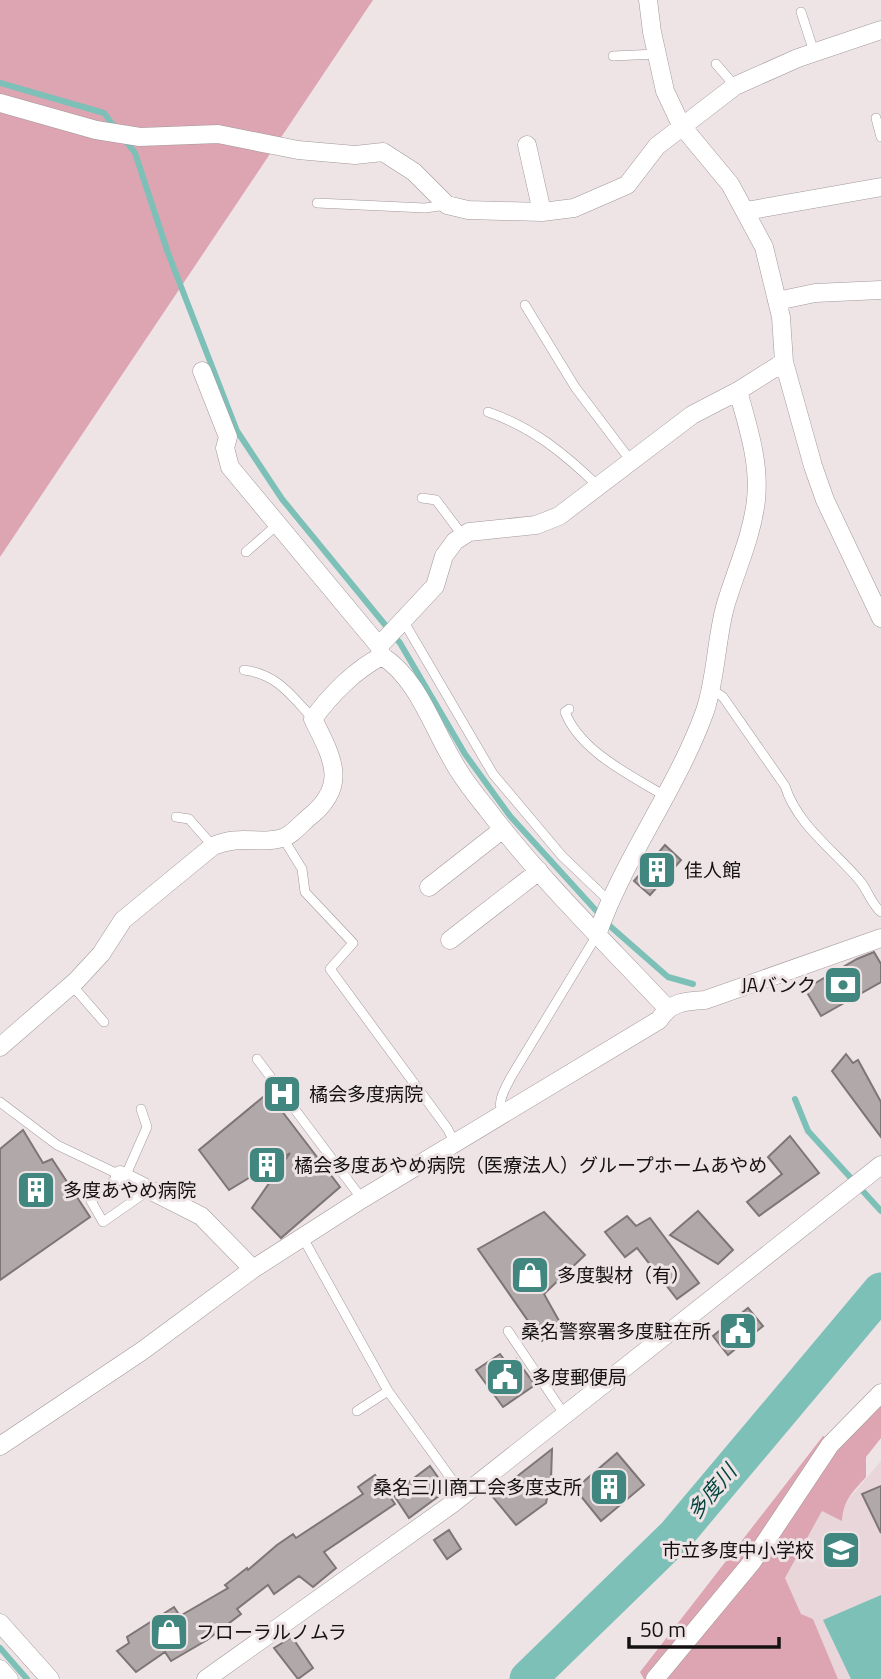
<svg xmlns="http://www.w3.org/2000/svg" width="881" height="1679" viewBox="0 0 881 1679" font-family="'Titillium Web','Noto Sans JP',sans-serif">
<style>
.built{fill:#e9d6da}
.forest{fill:#dda4b2}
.water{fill:#7cc0b7}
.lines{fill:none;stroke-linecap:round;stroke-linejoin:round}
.stream{stroke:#7cc0b7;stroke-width:6}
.river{stroke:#7cc0b7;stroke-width:37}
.building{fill:#b1a8aa;stroke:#7d7576;stroke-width:2}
.service-casing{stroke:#a1989a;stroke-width:10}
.minor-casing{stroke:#a1989a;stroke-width:19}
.service{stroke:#fff;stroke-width:9}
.minor{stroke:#fff;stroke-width:18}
.labels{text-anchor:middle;stroke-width:6;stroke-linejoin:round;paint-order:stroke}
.poi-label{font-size:19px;fill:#151112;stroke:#eee4e6;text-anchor:start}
.water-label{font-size:21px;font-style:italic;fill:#064641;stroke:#eee4e6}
</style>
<rect width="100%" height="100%" fill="#eee4e6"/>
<path class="built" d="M881,1461V1679H838L813,1619L801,1614L785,1578L822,1511L842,1507Z"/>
<path class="forest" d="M0,0H373L0,557Z
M881,1405V1438L866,1457V1477C853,1492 843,1500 842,1521L822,1511L785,1578L801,1614L813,1619L838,1679H644L640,1672L823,1436L837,1444Z"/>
<path class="water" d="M881,1595V1679H851L823,1620Z"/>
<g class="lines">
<path class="stream" d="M0,83L104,113L116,129
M123,137L135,153L168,253L237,431L282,499L400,643L465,754L510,816L611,927L668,977L693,984
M795,1099L808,1131L881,1211
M0,1648L27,1679"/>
<path class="river" d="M528,1679L676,1535L881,1291"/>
</g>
<path class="building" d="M665,845L681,860L650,895L634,881Z
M874,952L881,964V982L821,1016L805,989L857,959Z
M846,1054L853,1063L858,1060L881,1102V1137L832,1071Z
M268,1093L340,1187L281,1238L252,1208L290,1153L229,1190L199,1150Z
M23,1130L43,1163L52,1159L90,1217L0,1280V1149Z
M790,1136L819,1173L759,1216L747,1202L782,1174L768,1157Z
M698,1211L733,1250L718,1264L670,1235Z
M544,1212L585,1255L544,1294L563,1328L542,1341L478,1249Z
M627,1216L636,1226L650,1218L699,1283L677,1299L637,1248L625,1257L605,1232Z
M748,1308L763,1326L728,1355L713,1336Z
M500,1354L509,1366L516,1359L535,1385L503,1407L476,1370Z
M552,1449L551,1480L546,1503L516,1525L492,1496Z
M617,1453L644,1485L601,1521L575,1489Z
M430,1466L447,1490L409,1518L393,1494Z
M375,1475L395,1504L324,1552L336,1568L313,1587L299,1576L274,1594L268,1585L237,1609L241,1614L207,1640L171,1661L165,1652L136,1672L117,1651L129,1643L127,1637L174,1607L180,1616L228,1588L225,1585L247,1568L248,1570L277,1545L293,1534L296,1538L363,1494L358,1487Z
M881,1486V1533L862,1494Z
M449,1530L461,1549L447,1559L434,1540Z
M292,1637L313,1668L298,1679L274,1648Z"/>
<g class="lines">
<g class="service-casing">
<path id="service" d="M801,12L814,52
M613,56L657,54
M716,64L735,86
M876,118L881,137
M317,203L425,208L447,205
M525,305L575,387L631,461
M488,412C532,427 565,454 598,486
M422,498L436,500L463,536
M246,552L278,524
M404,622L493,774L562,856L609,901
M244,670C277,674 292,696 313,719
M711,689L723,697L785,786C797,825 835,851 860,881C868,891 872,905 881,912
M569,709L565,712C580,751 630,775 665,796
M176,817L189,819L213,846
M283,838L302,869L305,892L353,943L330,969L447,1128L455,1143
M71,984L104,1022
M257,1059L362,1199
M0,1102L57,1145L120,1175L91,1201L103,1222L149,1190
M503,1115C496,1102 505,1089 511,1077L597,935
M125,1177L147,1127L141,1109
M303,1238L388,1391L463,1495
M508,1331L564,1414
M357,1411L388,1391"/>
</g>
<g class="minor-casing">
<path id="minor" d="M648,0L652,32L665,91L681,125L730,184L764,247L781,317L784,362L813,466L825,500L881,618
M0,103L96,130L140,137L218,134L298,150L355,155L383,152L414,172L447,205L468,210L542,212L574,208L627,185L657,146L735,86L798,58L881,30
M527,145L542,212
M746,211L881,187
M777,301L815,293L881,290
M202,371L228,437L225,448L230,467L379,646L382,656C417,678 432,726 453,761C462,778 475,794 487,809C541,880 606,943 667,1008
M379,646L435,586L444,556L455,541L469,532L536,525L559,516L692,415L738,391
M429,887L503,829
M597,935C624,857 677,789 705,711C716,678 716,641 725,607C735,572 752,537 756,500C760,463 748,427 738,391L784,362
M450,940L539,871
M0,1047L76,981L101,954L123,920L213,846C240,834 260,845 282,838C291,836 301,824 308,818C349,786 333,759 313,719C330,695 356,669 382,656
M120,1175L201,1216L253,1269
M0,1446L142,1351L253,1269L362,1199L659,1020C670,1002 685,1001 705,1000L881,938
M0,1623L50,1679
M0,1669L9,1679
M206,1679L452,1504L881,1165
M655,1679L752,1562L830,1445L881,1393"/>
</g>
<use href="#service" class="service"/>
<use href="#minor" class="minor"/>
</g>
<defs>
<g id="building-square" transform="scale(2.0125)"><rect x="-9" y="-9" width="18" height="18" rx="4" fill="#41877f" stroke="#eee4e6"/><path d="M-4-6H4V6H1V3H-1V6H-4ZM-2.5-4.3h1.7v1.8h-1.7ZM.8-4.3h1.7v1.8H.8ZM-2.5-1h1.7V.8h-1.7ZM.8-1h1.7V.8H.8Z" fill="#fff"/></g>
<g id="bank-square" transform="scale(2.0125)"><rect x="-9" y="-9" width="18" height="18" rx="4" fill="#41877f" stroke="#eee4e6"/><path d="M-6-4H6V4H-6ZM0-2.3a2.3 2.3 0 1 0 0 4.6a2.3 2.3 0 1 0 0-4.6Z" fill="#fff"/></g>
<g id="hospital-square" transform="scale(2.0125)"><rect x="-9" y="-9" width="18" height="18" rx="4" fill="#41877f" stroke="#eee4e6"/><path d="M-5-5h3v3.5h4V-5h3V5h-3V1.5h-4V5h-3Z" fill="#fff"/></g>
<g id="shop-square" transform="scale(2.0125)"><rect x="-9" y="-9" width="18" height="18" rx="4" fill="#41877f" stroke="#eee4e6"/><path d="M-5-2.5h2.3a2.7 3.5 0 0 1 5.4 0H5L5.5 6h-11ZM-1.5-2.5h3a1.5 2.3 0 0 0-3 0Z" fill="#fff"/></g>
<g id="civic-square" transform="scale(2.0125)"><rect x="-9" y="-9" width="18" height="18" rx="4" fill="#41877f" stroke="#eee4e6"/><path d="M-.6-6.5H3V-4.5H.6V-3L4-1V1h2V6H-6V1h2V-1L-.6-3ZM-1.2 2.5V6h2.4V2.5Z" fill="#fff"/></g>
<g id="school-square" transform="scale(2.0125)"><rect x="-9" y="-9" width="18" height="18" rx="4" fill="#41877f" stroke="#eee4e6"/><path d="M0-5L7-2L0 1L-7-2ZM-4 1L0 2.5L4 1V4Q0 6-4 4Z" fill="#fff"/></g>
</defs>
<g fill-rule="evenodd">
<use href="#building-square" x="657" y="870"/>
<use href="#bank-square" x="843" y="985"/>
<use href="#hospital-square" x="282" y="1094"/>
<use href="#building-square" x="267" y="1165"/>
<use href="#building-square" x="36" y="1190"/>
<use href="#shop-square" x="530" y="1275"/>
<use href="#civic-square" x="738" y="1331"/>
<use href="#civic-square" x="505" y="1377"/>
<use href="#building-square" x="609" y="1487"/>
<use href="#school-square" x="841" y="1550"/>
<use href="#shop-square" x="169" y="1632"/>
</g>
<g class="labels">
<g class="poi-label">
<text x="684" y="877">佳人館</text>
<text x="816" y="992" text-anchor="end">JAバンク</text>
<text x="309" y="1101">橘会多度病院</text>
<text x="294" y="1172">橘会多度あやめ病院（医療法人）グループホームあやめ</text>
<text x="63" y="1197">多度あやめ病院</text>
<text x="557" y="1282">多度製材（有）</text>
<text x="711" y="1338" text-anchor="end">桑名警察署多度駐在所</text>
<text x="532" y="1384">多度郵便局</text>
<text x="582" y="1494" text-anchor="end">桑名三川商工会多度支所</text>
<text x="814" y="1557" text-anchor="end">市立多度中小学校</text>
<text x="196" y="1639">フローラルノムラ</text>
</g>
<g class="water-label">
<text transform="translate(712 1492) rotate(-50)" y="7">多度川</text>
</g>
</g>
<path d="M629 1637v10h150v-10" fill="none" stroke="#151112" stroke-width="3.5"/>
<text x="640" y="1637" font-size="21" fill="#151112" stroke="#eee4e6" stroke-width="5" paint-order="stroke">50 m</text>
</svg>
